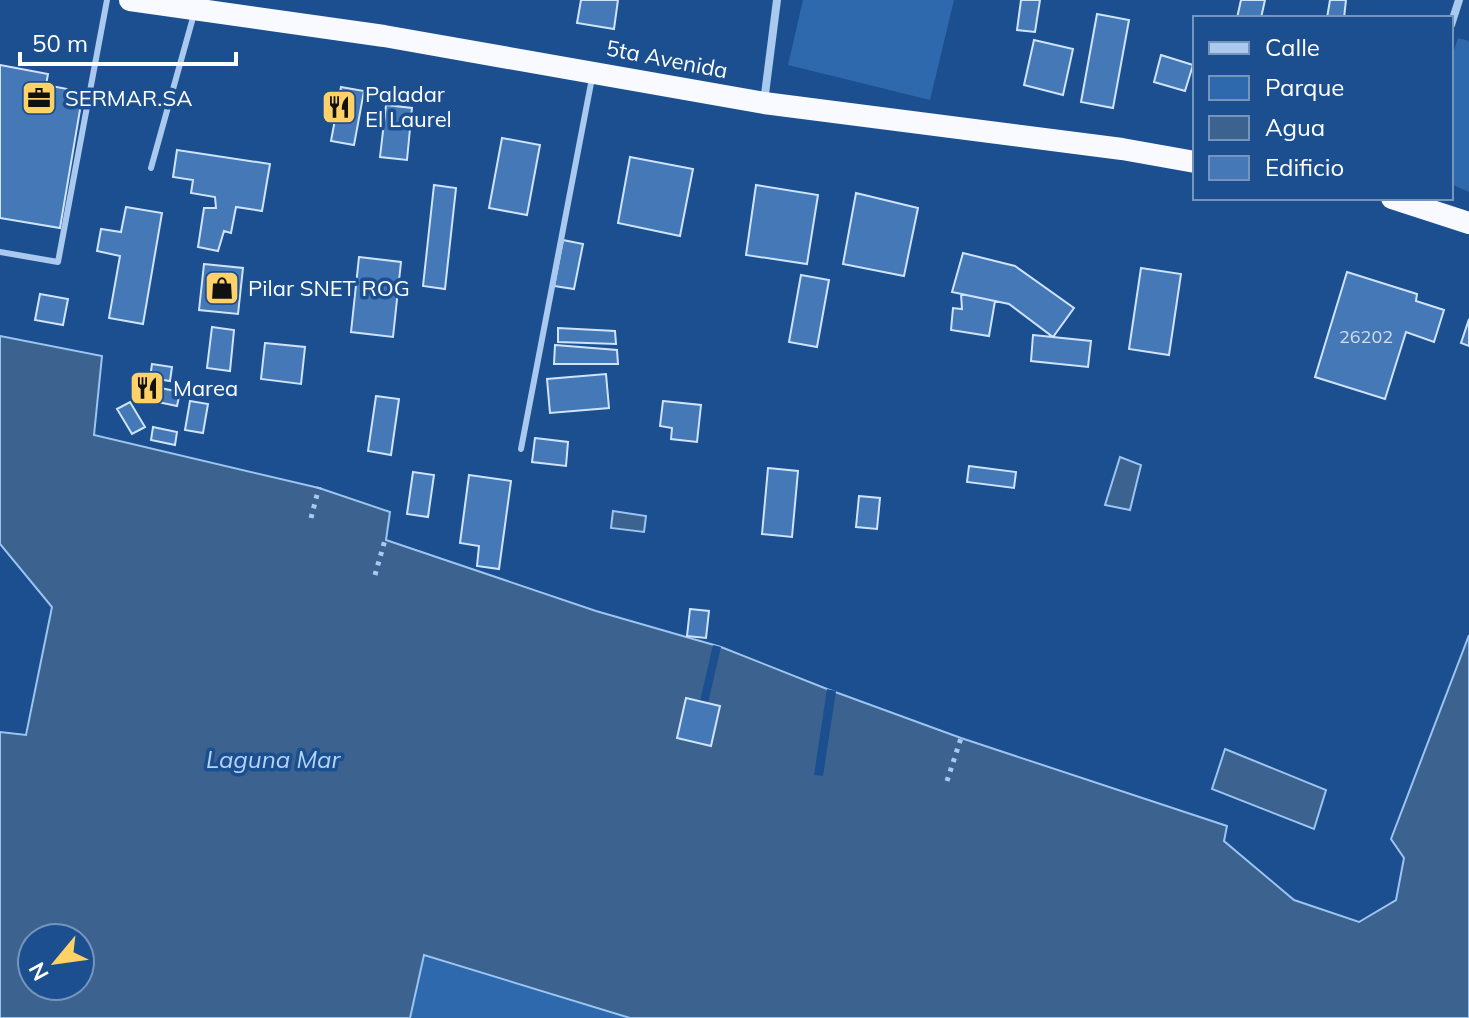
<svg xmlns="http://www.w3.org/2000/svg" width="1469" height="1018" viewBox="0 0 1469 1018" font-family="Mulish,sans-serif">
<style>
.green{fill:#2e69ad}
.water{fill:#3c6290;stroke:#9cc4f0;stroke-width:2;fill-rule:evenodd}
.pier{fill:#1b4f8f}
.building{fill:#4478b7;stroke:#cfe3fa;stroke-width:2}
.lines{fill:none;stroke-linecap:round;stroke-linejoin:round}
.path{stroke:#a9c9ee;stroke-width:5;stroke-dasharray:4 6;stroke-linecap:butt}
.service{stroke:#a9c9ee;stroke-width:6}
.minor{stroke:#a9c9ee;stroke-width:8}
.trunk{stroke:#f8faff;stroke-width:22}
.labels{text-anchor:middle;stroke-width:7;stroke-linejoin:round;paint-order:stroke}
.number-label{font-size:18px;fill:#d0dded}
.street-label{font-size:22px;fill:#fff;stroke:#1b4f8f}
.poi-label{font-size:22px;fill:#fff;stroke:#1b4f8f;text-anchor:start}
.water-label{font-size:24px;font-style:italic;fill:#b5d3f5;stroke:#1b4f8f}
</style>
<rect width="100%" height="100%" fill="#1b4f8f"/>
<path class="green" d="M803,0H954L930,100L788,65Z
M1458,38L1469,41V192L1451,184V59Z
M423,955L630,1018H410Z"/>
<path class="water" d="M0,336L102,356L94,435L319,488L390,512L386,540L596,611L721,647L827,689L961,738L1227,826L1224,841L1294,900L1359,922L1396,900L1404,858L1391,839L1469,635V1018H630L424,955L410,1018H0V732L26,735L52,607L0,544ZM32,938H80V986H32Z
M1120,457L1141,465L1130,510L1105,505Z
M613,511L646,516L644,532L611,528Z
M1225,749L1326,790L1314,829L1212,789Z"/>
<path class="pier" d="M713,645L721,647L708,703L720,706L711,746L677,738L686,698L700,701Z
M827,689L836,691L823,776L814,775Z"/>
<path class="building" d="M581,0H618L614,29L577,23Z
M1021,0H1040L1035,32L1017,30Z
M1241,0H1265L1261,18H1237Z
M1330,0H1346L1344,18H1327Z
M1097,14L1129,20L1113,108L1081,102Z
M1034,40L1073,49L1063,95L1024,85Z
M1161,55L1193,65L1185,91L1154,82Z
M0,65L48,74L46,85L83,92L60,228L0,218Z
M341,87L364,91L354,145L331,141Z
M386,105L412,108L407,160L380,157Z
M502,138L540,145L527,215L489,208Z
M177,150L270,164L262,211L236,207L231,233L224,231L218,251L198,247L204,208H216L215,197L191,193L193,180L173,177Z
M630,157L693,169L680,236L618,223Z
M434,185L456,188L445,289L423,286Z
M756,185L818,195L807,264L746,255Z
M856,193L918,208L904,276L843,264Z
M126,207L162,213L143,324L109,318L120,256L97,251L101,229L121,232Z
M563,240L583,244L574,289L554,286Z
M963,253L1015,266L1074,308L1053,337L1009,304L952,292Z
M359,257L401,262L393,337L351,332Z
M204,264L243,268L238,314L199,310Z
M1141,268L1181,274L1169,355L1129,349Z
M1347,272L1417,294L1416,301L1444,310L1434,342L1406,332L1385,399L1315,377Z
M801,275L829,280L817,347L789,342Z
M40,294L68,299L63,325L35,320Z
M961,294L995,301L989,336L951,330L953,308L962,309Z
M1469,319V346L1461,343Z
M212,327L234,330L230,371L207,368Z
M558,328L615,331L616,344L558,342Z
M1033,335L1091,341L1088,367L1031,361Z
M265,343L305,347L301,384L261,379Z
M555,345L617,350L618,364H554Z
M152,364L172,367L170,381L150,378Z
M606,374L609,408L550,413L547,379Z
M156,387L180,392L177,406L153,401Z
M376,396L399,399L391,455L368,451Z
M190,401L208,404L203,433L185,430Z
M663,401L701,405L697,442L671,439L672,428L660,426Z
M130,402L145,427L132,434L117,409Z
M153,427L177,432L175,445L151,440Z
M535,438L568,442L566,466L532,462Z
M969,466L1016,472L1014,488L967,482Z
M768,468L798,471L792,537L762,534Z
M413,472L434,475L428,517L407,514Z
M469,475L511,481L499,569L477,566L479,546L460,543Z
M859,496L880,498L877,529L856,527Z
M690,609L709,611L706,638L687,636Z
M686,698L720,706L711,746L677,738Z"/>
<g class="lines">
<path class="path" d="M311,518L319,487
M375,575L385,540
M947,781L961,738"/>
<path class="service" d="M151,168L194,14
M0,252L58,262L107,0
M521,449L592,78"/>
<path class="minor" d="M1451,25L1459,0
M764,102L777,0"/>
<path class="trunk" d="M130,0L384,36L764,103L1122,149L1195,162
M1392,198L1469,223"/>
</g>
<defs>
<g id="office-square" transform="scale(1.8)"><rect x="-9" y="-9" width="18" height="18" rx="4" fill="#ffd166" stroke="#1b4f8f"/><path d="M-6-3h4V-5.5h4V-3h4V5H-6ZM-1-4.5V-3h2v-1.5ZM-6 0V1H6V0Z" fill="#111"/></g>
<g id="restaurant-square" transform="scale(1.8)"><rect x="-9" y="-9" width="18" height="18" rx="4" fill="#ffd166" stroke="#1b4f8f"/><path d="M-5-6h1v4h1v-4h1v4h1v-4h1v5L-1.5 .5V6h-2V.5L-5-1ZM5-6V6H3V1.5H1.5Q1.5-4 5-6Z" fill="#111"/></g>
<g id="shop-square" transform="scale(1.8)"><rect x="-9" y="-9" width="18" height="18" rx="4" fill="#ffd166" stroke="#1b4f8f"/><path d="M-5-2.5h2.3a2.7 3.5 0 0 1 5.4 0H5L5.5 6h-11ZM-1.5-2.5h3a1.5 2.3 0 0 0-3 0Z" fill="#111"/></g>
</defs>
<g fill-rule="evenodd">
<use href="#office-square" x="39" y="98"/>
<use href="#restaurant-square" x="339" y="107"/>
<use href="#shop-square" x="222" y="288"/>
<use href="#restaurant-square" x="147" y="388"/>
</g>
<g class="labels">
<g class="number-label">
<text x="1366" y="343">26202</text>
</g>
<g class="street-label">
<text transform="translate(667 59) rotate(11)" y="8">5ta Avenida</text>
</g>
<g class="poi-label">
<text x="365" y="102">Paladar<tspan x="365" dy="25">El Laurel</tspan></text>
<text x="65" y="106">SERMAR.SA</text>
<text x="248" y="296">Pilar SNET ROG</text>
<text x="173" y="396">Marea</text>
</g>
<g class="water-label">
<text x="273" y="768">Laguna Mar</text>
</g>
</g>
<rect x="1193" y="16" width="260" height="184" fill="#1b4f8f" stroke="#7695bc" stroke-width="2"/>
<rect x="1209" y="42" width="40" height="12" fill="#a9c9ee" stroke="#7695bc" stroke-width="2"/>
<text x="1265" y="56" font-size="24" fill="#ffffff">Calle</text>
<rect x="1209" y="76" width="40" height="24" fill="#2e69ad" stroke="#7695bc" stroke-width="2"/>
<text x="1265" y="96" font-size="24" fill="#ffffff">Parque</text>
<rect x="1209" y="116" width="40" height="24" fill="#3c6290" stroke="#7695bc" stroke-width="2"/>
<text x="1265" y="136" font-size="24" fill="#ffffff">Agua</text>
<rect x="1209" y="156" width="40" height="24" fill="#4478b7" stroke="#7695bc" stroke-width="2"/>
<text x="1265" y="176" font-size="24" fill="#ffffff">Edificio</text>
<g transform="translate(56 962) rotate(241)"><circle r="38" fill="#1b4f8f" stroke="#7695bc" stroke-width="2"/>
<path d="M0-6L14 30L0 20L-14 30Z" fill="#ffd166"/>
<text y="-12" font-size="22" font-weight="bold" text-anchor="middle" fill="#ffffff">N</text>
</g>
<path d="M20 52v12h216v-12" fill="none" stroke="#ffffff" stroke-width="4"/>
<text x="32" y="52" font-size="24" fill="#ffffff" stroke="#1b4f8f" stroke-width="6" paint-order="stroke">50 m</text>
</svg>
